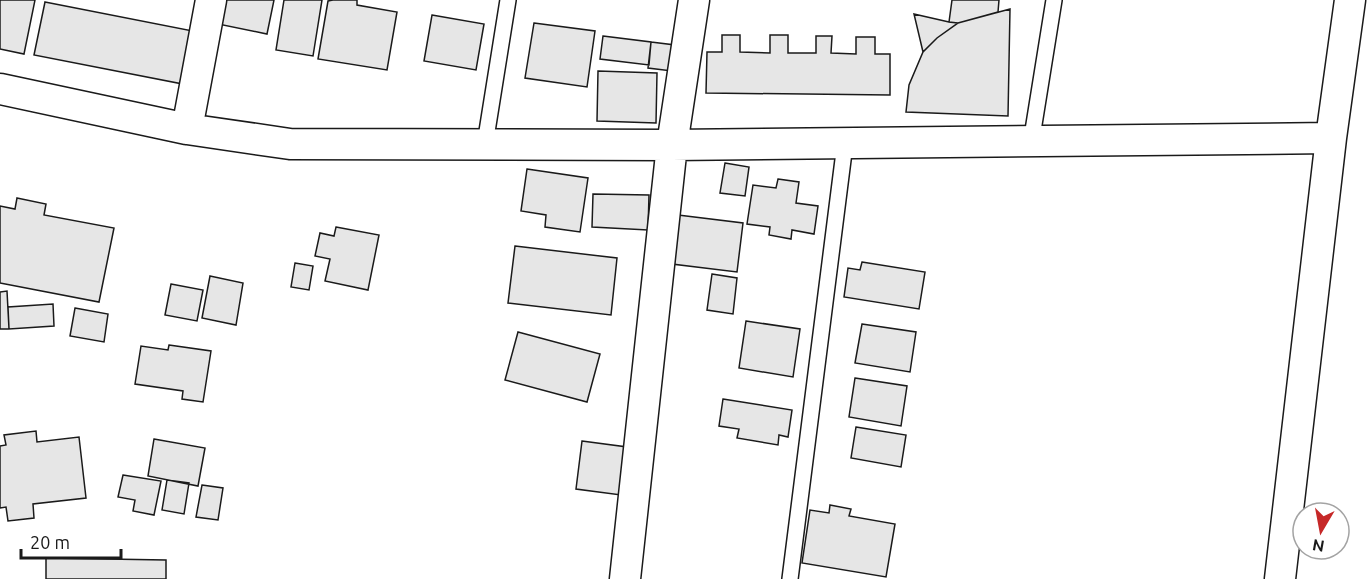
<svg xmlns="http://www.w3.org/2000/svg" width="1369" height="579" viewBox="0 0 1369 579" font-family="Ubuntu,sans-serif">
<style>
.building{fill:#e6e6e6;stroke:#1a1a1a;stroke-width:1.5}
.lines{fill:none;stroke-linecap:round;stroke-linejoin:round}
.lane-casing{stroke:#1a1a1a;stroke-width:18}
.street-casing{stroke:#1a1a1a;stroke-width:33}
.lane{stroke:#fff;stroke-width:15}
.street{stroke:#fff;stroke-width:30}
</style>
<rect width="100%" height="100%" fill="#fff"/>
<path class="building" d="M0,0H35L24,54L0,49Z
M223,0H274L267,34L218,24Z
M284,0H322L313,56L276,50Z
M333,0H357V5L397,12L387,70L318,59L328,1Z
M952,0H999L998,12L958,23L949,22Z
M45,2L198,32L188,85L34,55Z
M1010,9L1008,116L906,112L909,85L923,52L937,38L958,23Z
M914,14L949,22L958,23L937,38L923,52Z
M432,15L484,24L476,70L424,61Z
M534,23L595,31L587,87L525,78Z
M722,35H740V52L770,53V35H788V53H816V36H832L831,53L856,54V37H875V54H890V95L706,93L707,52H722Z
M603,36L651,42L649,65L600,59Z
M651,42L675,45L672,71L648,68Z
M598,71L657,73L656,123L597,121Z
M725,163L749,167L745,196L720,193Z
M527,169L588,178L580,232L545,227L546,215L521,211Z
M778,179L799,182L796,203L818,206L814,234L792,230L791,239L769,235L770,227L747,224L753,185L776,188Z
M593,194L649,195L648,230L592,227Z
M17,198L46,204L44,215L114,228L99,302L0,283V206L15,209Z
M678,215L743,223L737,272L672,264Z
M336,227L379,235L368,290L325,281L330,259L315,256L320,233L334,236Z
M515,246L617,258L611,315L508,303Z
M862,262L925,272L919,309L844,297L848,268L860,270Z
M295,263L313,266L309,290L291,287Z
M712,274L737,278L733,314L707,310Z
M210,276L243,283L236,325L202,318Z
M171,284L203,290L197,321L165,315Z
M7,291L9,329H0V292Z
M53,304L54,326L9,329L8,307Z
M75,308L108,314L104,342L70,336Z
M746,321L800,329L793,377L739,368Z
M862,324L916,332L910,372L855,363Z
M518,332L600,354L587,402L505,380Z
M169,345L211,351L203,402L182,399L183,391L135,384L141,346L168,350Z
M855,378L907,386L901,426L849,417Z
M723,399L792,410L788,437L779,435L778,445L737,438L739,429L719,426Z
M856,427L906,435L901,467L851,458Z
M36,431L37,442L79,437L86,498L33,504L34,518L8,521L6,507L0,508V446L6,445L4,435Z
M154,439L205,448L198,486L148,476Z
M582,441L627,447L621,495L576,489Z
M123,475L161,481L154,515L133,511L135,500L118,497Z
M167,480L189,483L184,514L162,510Z
M202,485L223,488L218,520L196,517Z
M830,505L851,509L849,516L895,524L886,577L802,563L810,510L829,513Z
M46,558L166,560V579H46Z"/>
<g class="lines">
<g class="lane-casing">
<path id="lane" d="M1031,143L1054,0
M485,144L508,0
M790,579L845,144"/>
</g>
<g class="street-casing">
<path id="street" d="M0,89L187,129L290,144L672,145L1331,138
M187,129L211,0
M625,579L672,145L694,0
M1280,579L1331,138L1350,0"/>
</g>
<use href="#lane" class="lane"/>
<use href="#street" class="street"/>
</g>
<g transform="translate(1321 531) rotate(190)"><circle r="28" fill="#ffffff" stroke="#a3a3a3" stroke-width="1.5"/>
<path d="M0-4.5L10 22L0 15L-10 22Z" fill="#c62828"/>
<text y="-9" font-size="16" font-weight="bold" text-anchor="middle" fill="#1a1a1a">N</text>
</g>
<path d="M21 549v9h100v-9" fill="none" stroke="#1a1a1a" stroke-width="3"/>
<text x="30" y="549" font-size="18" fill="#1a1a1a" stroke="#ffffff" stroke-width="4.5" paint-order="stroke">20 m</text>
</svg>
